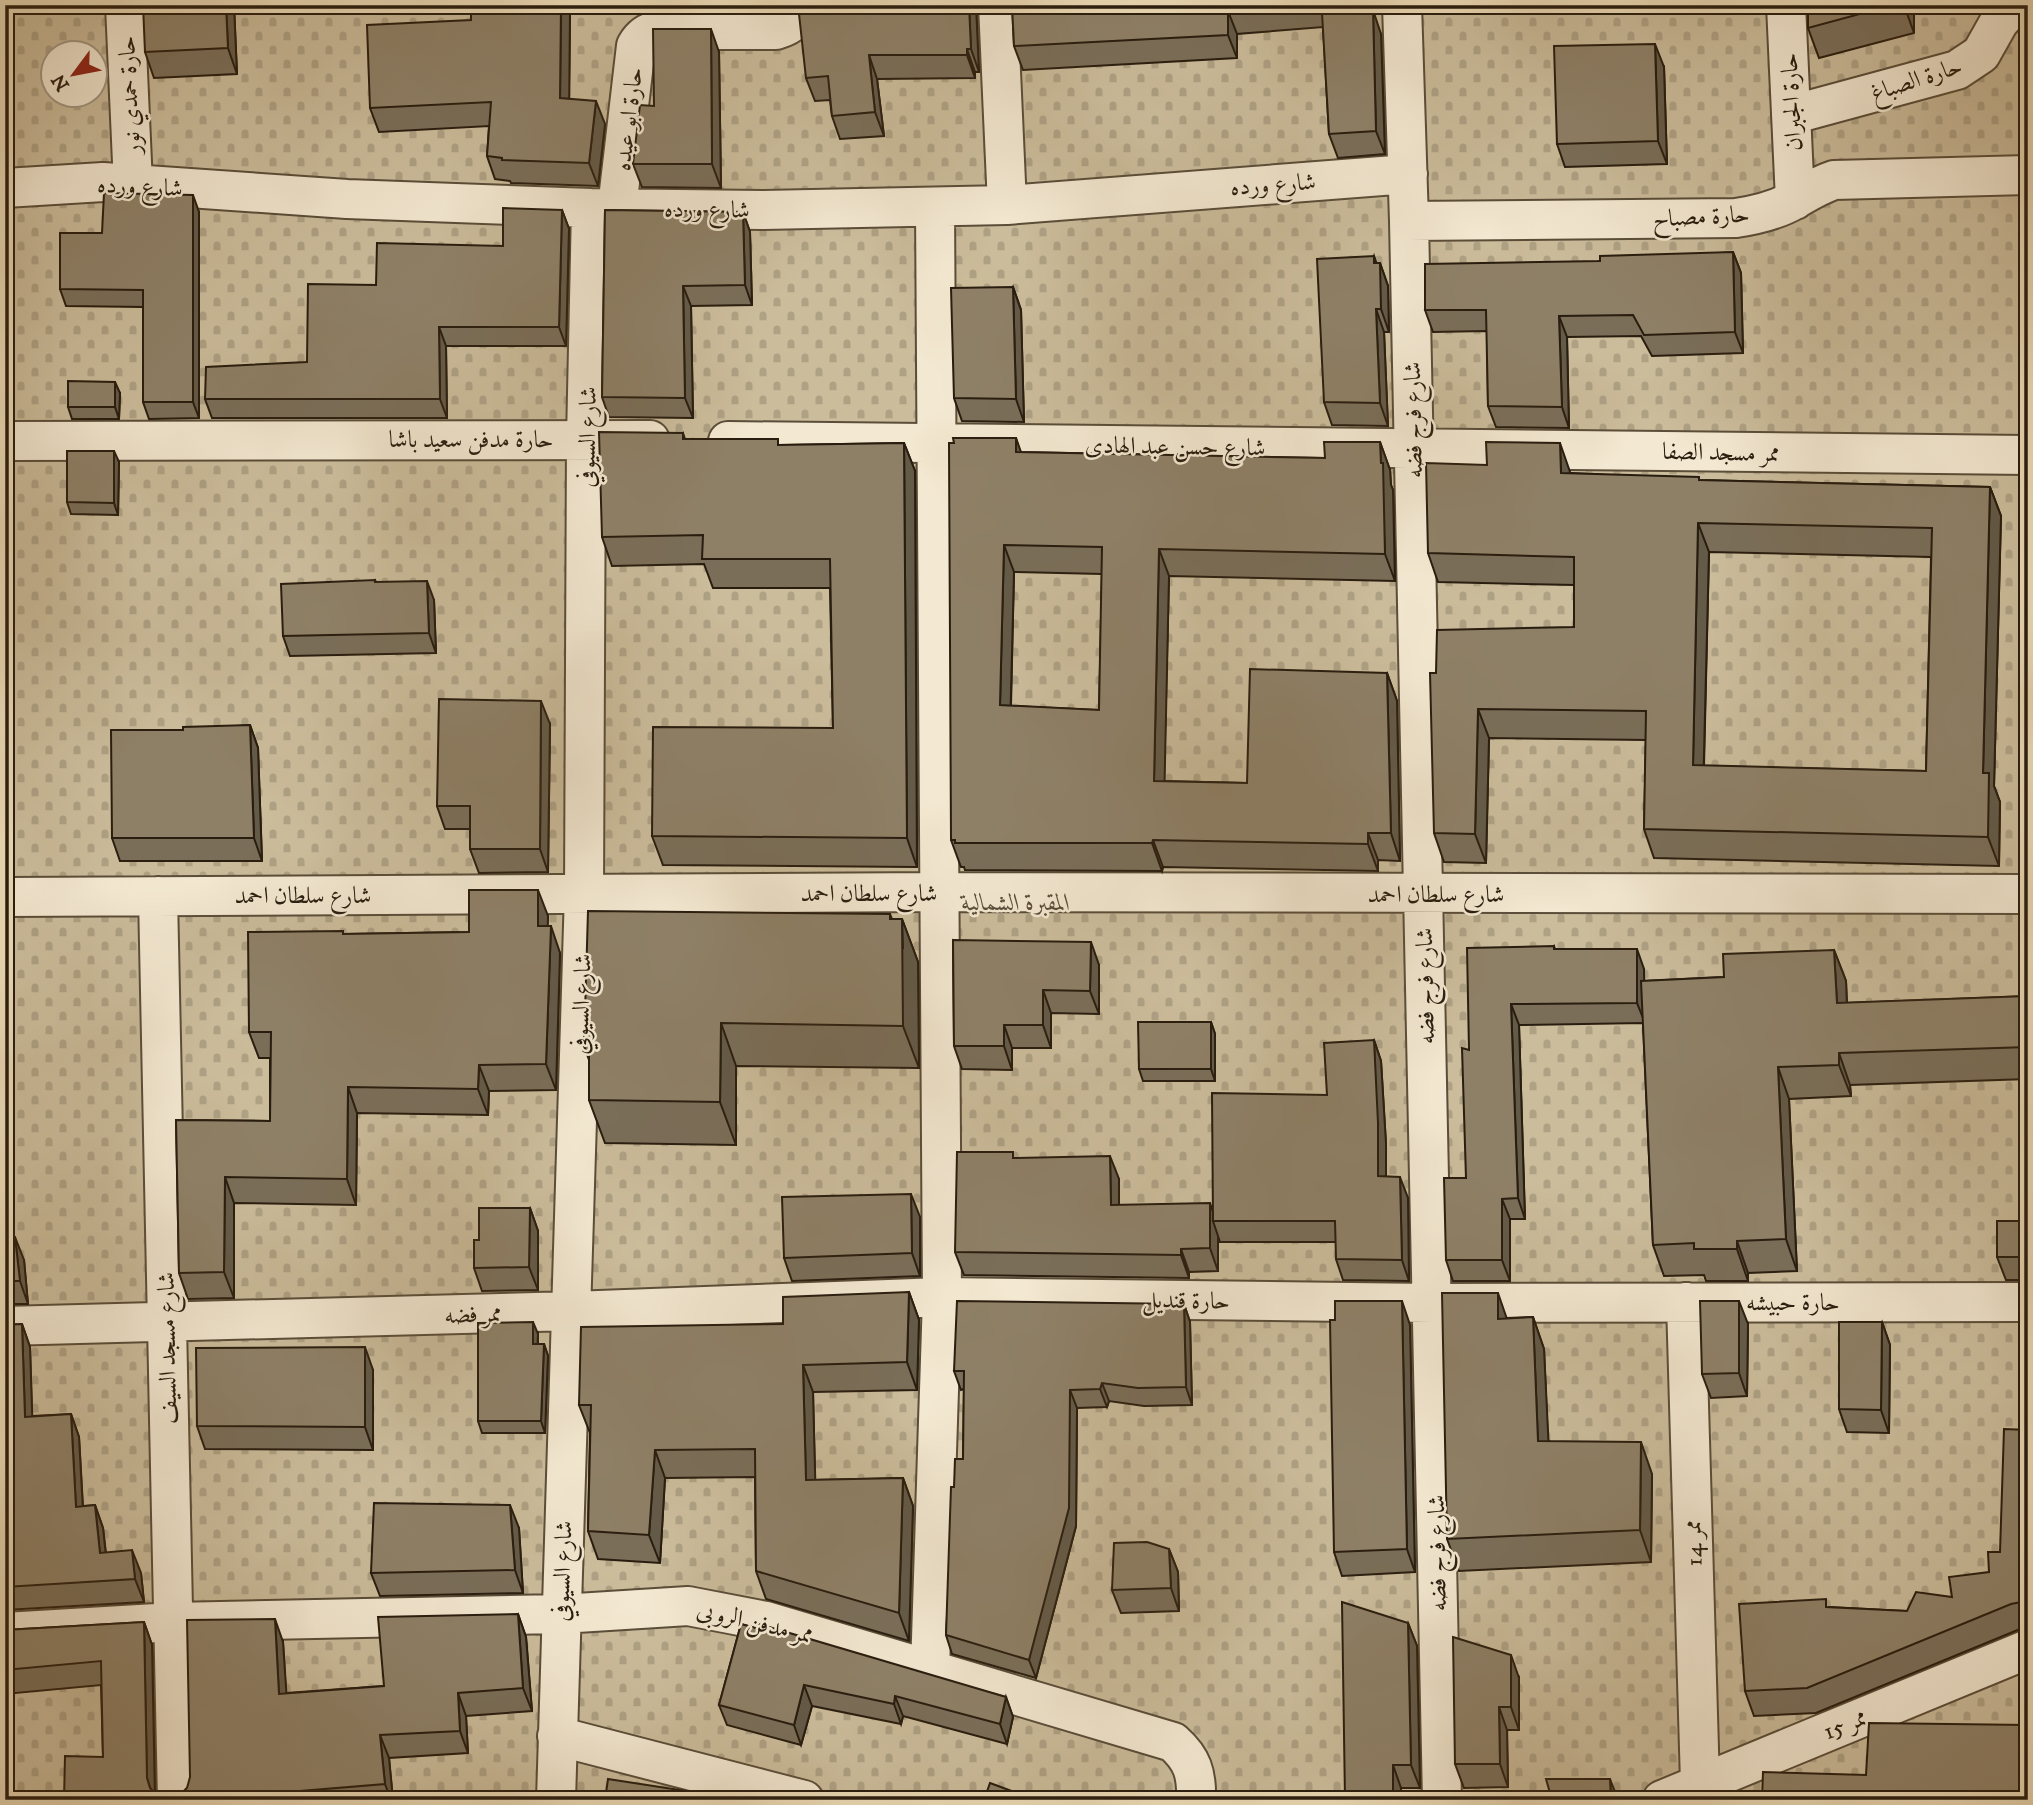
<svg xmlns="http://www.w3.org/2000/svg" width="2033" height="1805" viewBox="0 0 2033 1805" font-family="'IM FELL DW Pica',Amiri,serif">
<style>
.cemetery{fill:url(#cemetery-stones);stroke:#7a6c55;stroke-width:2;fill-rule:evenodd}
.lines{fill:none;stroke-linecap:round;stroke-linejoin:round}
.street-casing{stroke:#5a4d39;stroke-width:42}
.street{stroke:#f3e8d1;stroke-width:38}
.wall{fill:#7a6e59;stroke:#291d0f;stroke-width:2;fill-rule:evenodd}
.shaded-wall{fill:#635a48;stroke:#291d0f;stroke-width:2}
.building{fill:#8e8067;stroke:#291d0f;stroke-width:2;fill-rule:evenodd}
.labels{text-anchor:middle;stroke-width:5;stroke-linejoin:round;paint-order:stroke}
.street-label{font-size:24px;fill:#291d0f;stroke:#f3e8d1}
.park-label{font-size:24px;font-style:italic;fill:#5a4d39;stroke:#f3e8d1}
</style>
<defs>
<pattern id="cemetery-stones" width="16" height="16" patternUnits="userSpaceOnUse" patternTransform="scale(1.75)"><rect width="16" height="16" fill="#cbbc9b"/><path d="M2 7V4a2 2 0 0 1 4 0v3zM10 15v-3a2 2 0 0 1 4 0v3z" fill="#aea184"/></pattern>
</defs>
<rect width="100%" height="100%" fill="#ecdcb8"/>
<filter id="stains"><feTurbulence type="fractalNoise" baseFrequency=".00286" numOctaves="4"/><feColorMatrix values="0 0 0 0 .2 0 0 0 0 .09 0 0 0 0 .02 0 0 0 .5 -.17"/></filter>
<radialGradient id="worn" r=".72"><stop offset=".6" stop-color="#630" stop-opacity="0"/><stop offset="1" stop-color="#630" stop-opacity=".3"/></radialGradient>
<path class="cemetery" d="M5,5H2028V1800H5ZM52,52H94V94H52Z"/>
<g class="lines">
<g class="street-casing">
<path id="street" d="M125,5L133,185
M998,5L1007,205
M1402,5L1409,221L1442,1800
M1786,5L1795,200
M1791,115L1957,70L1981,54L1999,22L2014,5
M5,188L103,182L347,199L591,208L763,210L1007,205L1408,174
M617,208L636,46C641,37 647,32 658,30H776C790,26 799,20 801,5
M1409,221L1736,218C1756,215 1777,210 1794,200C1808,192 1819,185 1834,180L2028,175
M5,441L650,440
M728,441L2028,455
M158,896L177,1800
M5,897L938,892L2028,894
M1686,1302L1700,1783
M5,1326L572,1311L942,1297L1431,1303L2028,1302
M5,1632L173,1622L561,1614L688,1606L766,1621L1173,1742C1192,1759 1197,1773 1196,1800
M930,1670L942,1297L935,207
M557,1736L804,1800
M556,1800L584,893L586,439L591,208
M1662,1800L2028,1649"/>
</g>
<use href="#street" class="street"/>
</g>
<path class="wall" d="M234,5L237,74L154,78L145,52Z
M471,5H719V8L570,12L569,99L605,124L598,186L511,183L510,181L495,179L487,156L489,126L379,132L370,108L471,20Z
M807,5H976L979,72H975V78L877,79L884,136L840,139L832,116L830,100L815,101L806,78Z
M1012,5H1363L1364,11L1381,34L1385,154L1338,158L1329,134L1323,27L1237,34V58L1023,70L1014,46Z
M1808,5H1914V33L1819,58L1808,28Z
M719,52L721,188L642,187L633,164L654,106Z
M1664,67L1667,164L1565,167L1557,144Z
M562,210L569,229L566,346H446L447,418H212L205,399L307,362L376,285L503,246Z
M605,210L743,212L750,232L752,305L691,306L693,418L609,417L602,397Z
M199,212V418L149,419L143,402V307L66,306L60,289L102,233Z
M1733,252L1741,273L1743,353L1652,356L1641,336L1567,337L1569,428L1496,427L1488,406L1487,331L1433,332L1425,310L1600,261Z
M1374,256L1376,263H1380L1388,286L1389,332H1384L1388,426L1332,425L1324,402Z
M1013,287L1021,310L1024,422L962,421L954,398Z
M120,393L119,419H72L68,407Z
M683,433L685,439L780,445L904,443L915,471L917,867L663,865L652,836L833,728L830,588H713L704,564L612,566L602,537Z
M1016,438L1020,452L1325,458L1380,442L1390,470L1391,485L1393,490L1395,581L1169,576L1164,781L1247,783L1387,673L1397,701L1400,861L1378,860V871L1163,867L1162,871L965,870L964,867H961L951,840ZM1014,572L1102,574L1099,710L1011,706Z
M119,462L118,515L71,514L67,502Z
M1571,473L1700,480L1990,487L2001,516L1994,786L2000,802L1999,866L1654,858L1644,829L1646,740L1489,738L1486,863L1444,862L1434,833L1436,673L1574,627V585L1438,582L1428,553ZM1709,552L1931,557L1926,771L1704,766Z
M375,580L376,582L434,600L436,653L290,656L283,636Z
M550,724L548,872L479,873L470,849V829H445L437,806Z
M250,725L258,748L262,861H120L112,838L183,730Z
M548,916L547,926L560,953L556,1090L489,1091L488,1115L357,1113L356,1205L234,1203V1298L188,1299L179,1273L176,1120L270,1121V1058H259L249,1032L344,934L469,932Z
M892,919H902L918,962L919,1068L736,1066V1145L605,1143L589,1100V1060L584,1046Z
M953,940L1099,965V1014L1051,1013V1048H1012V1070L962,1069L954,1046Z
M1554,946L1555,949L1644,969V981L1724,977L1834,950L1846,981L1847,1003L2028,996V1079L1850,1085L1851,1096L1789,1099L1797,1271L1748,1273V1281H1706L1704,1275L1664,1276L1653,1245L1643,1023L1519,1025L1525,1219H1510V1281H1453L1446,1260L1466,1178L1469,1050Z
M1211,1022L1215,1034V1081H1143L1139,1069Z
M1374,1040L1381,1061L1386,1144V1176L1408,1198L1409,1281L1343,1280L1336,1259V1242H1220L1218,1236V1271L1189,1272V1278L964,1275L955,1252L1016,1158L1119,1179V1205L1213,1212L1327,1095Z
M530,1208L538,1231V1290L482,1291L474,1268Z
M920,1217V1276L792,1281L784,1258Z
M2028,1221V1280H2006L1997,1257Z
M5,1238L24,1260L28,1304H5Z
M909,1292L919,1320L917,1390L813,1392L815,1480L903,1478L913,1506L909,1641L766,1599L756,1571L755,1477L665,1478L660,1563L598,1559L588,1531L590,1433L579,1405L783,1324Z
M1184,1304L1190,1322L1192,1405L1144,1406L1109,1401L1107,1407L1077,1408L1076,1526L1036,1678L952,1654L946,1635L954,1487L963,1459L964,1389L961,1390L954,1371Z
M1533,1317L1544,1349L1548,1441L1652,1474L1651,1562L1459,1571L1447,1539L1507,1318Z
M1882,1322L1890,1345L1889,1433L1847,1432L1839,1409Z
M22,1324L30,1347L32,1416L71,1414L79,1437L83,1506L95,1505L103,1528L106,1553L141,1573L144,1602L5,1610V1325Z
M1748,1324L1747,1396L1711,1398L1702,1374Z
M1410,1325L1415,1572L1342,1576L1334,1552Z
M538,1334V1344H544L548,1356L545,1433H482L478,1421Z
M373,1370V1450L205,1449L197,1426Z
M2028,1430V1628L2020,1629L1816,1713L1754,1716L1745,1691L1829,1607L1907,1611L1952,1597L1989,1572L2000,1552Z
M519,1528L523,1593L380,1596L371,1573Z
M1169,1549L1178,1572L1179,1611L1121,1613L1112,1590Z
M518,1614L526,1637L532,1711L466,1716L468,1753L389,1758L393,1800H64L103,1757L101,1685L5,1694V1630L144,1622L152,1645L155,1793L158,1796L168,1799L179,1796L187,1788L283,1642L286,1693L384,1686Z
M1408,1623L1417,1646L1420,1788H1401V1800H1345Z
M741,1624L1006,1697L1013,1717L1007,1744L903,1716L901,1724L812,1706L801,1745L727,1725L719,1705Z
M1519,1678V1730H1507L1508,1787L1464,1788L1455,1764Z"/>
<path class="shaded-wall" d="M226,5H234L237,74L228,48Z
M561,5H567L570,12L569,121L560,98Z
M969,5H976L979,72L971,49Z
M1358,5H1363L1365,24Z
M1904,5H1914V33Z
M1373,10L1381,34L1385,154L1376,131Z
M1228,11L1237,34V58L1228,35Z
M711,29L719,52L721,188L712,164Z
M1655,44L1664,67L1667,164L1658,141Z
M967,49L975,72V78L967,55Z
M869,55L877,79L884,136L875,112Z
M596,101L605,124L598,186L589,163Z
M193,195L199,212V418L193,402Z
M562,210L569,229L566,346L559,327Z
M743,212L750,232L752,305L745,285Z
M1733,252L1741,273L1743,353L1735,332Z
M1374,256L1380,274V263L1388,286L1389,332L1381,309Z
M683,286L691,306L693,418L685,398Z
M1013,287L1021,310L1024,422L1016,399Z
M1376,309L1384,332L1388,426L1380,403Z
M1559,316L1567,337L1569,428L1562,407Z
M439,327L446,346L447,418L440,399Z
M115,382L120,393L119,419L115,407Z
M1016,438L1026,466L1016,452Z
M1380,442L1390,470L1391,485L1393,490L1395,581L1385,554Z
M904,443L915,471L917,867L907,838Z
M1560,443L1570,472L1571,502L1561,473Z
M114,451L119,462L118,515L114,503Z
M1990,487L2001,516L1994,786L2000,802L1999,866L1988,837L1983,773Z
M1698,523L1709,552L1703,794L1693,765Z
M1004,545L1014,572L1010,733L1000,705Z
M1159,549L1169,576L1164,808L1154,781Z
M427,581L434,600L436,653L429,633Z
M1387,673L1397,701L1400,861L1391,833Z
M541,701L550,724L548,872L540,849Z
M1478,709L1489,738L1486,863L1475,834Z
M250,725L258,748L262,861L254,838Z
M1368,833L1378,860V871L1368,844Z
M1153,840L1163,867L1162,871L1152,843Z
M538,890L548,916L547,953L538,926Z
M890,914L903,949L902,919L918,962L919,1068L903,1026Z
M551,926L560,953L556,1090L546,1064Z
M1091,942L1099,965V1014L1090,991Z
M1637,949L1644,969L1645,1023L1637,1003Z
M1834,950L1846,981L1848,1034L1837,1003Z
M1043,990L1051,1013V1048L1043,1025Z
M1511,1004L1519,1025L1525,1219L1518,1198Z
M1211,1022L1215,1034V1081L1211,1069Z
M721,1023L736,1066V1145L720,1102Z
M1004,1025L1012,1048V1070L1004,1046Z
M1374,1040L1381,1061L1386,1144V1197L1378,1176Z
M1839,1053L1850,1085L1851,1096L1839,1065Z
M479,1065L489,1091L488,1115L478,1089Z
M1778,1067L1789,1099L1797,1271L1786,1239Z
M348,1087L357,1113L356,1205L347,1179Z
M1110,1156L1119,1179V1228L1111,1205Z
M225,1177L234,1203V1298L224,1272Z
M1400,1177L1408,1198L1409,1281L1402,1260Z
M911,1194L920,1217V1276L912,1253Z
M1502,1199L1510,1219V1281L1502,1260Z
M1210,1203L1216,1221H1213L1218,1236V1271L1210,1248Z
M530,1208L538,1231V1290L529,1267Z
M15,1237L24,1260L28,1304L20,1281Z
M1737,1241L1748,1273V1281L1737,1249Z
M1181,1249L1189,1272V1278L1181,1255Z
M909,1292L919,1320L917,1390L907,1362Z
M1498,1293L1509,1325L1498,1319Z
M1402,1301L1410,1325L1415,1572L1407,1549Z
M1739,1301L1748,1324L1747,1396L1739,1373Z
M1184,1304L1190,1322L1192,1405L1186,1387Z
M1533,1317L1544,1349L1550,1473L1538,1441Z
M533,1322L538,1334L537,1356L533,1344Z
M1882,1322L1890,1345L1889,1433L1881,1410Z
M22,1324L30,1347L33,1439L25,1417Z
M544,1344L548,1356L545,1433L541,1421Z
M365,1347L373,1370V1450L365,1427Z
M803,1365L813,1392L816,1508L806,1480Z
M1102,1383L1109,1401L1107,1407L1100,1389Z
M1070,1390L1077,1408L1076,1526L1036,1678L1029,1660Z
M71,1414L79,1437L84,1530L76,1507Z
M1641,1442L1652,1474L1651,1562L1640,1530Z
M655,1450L665,1478L660,1563L649,1535Z
M903,1478L913,1506L909,1641L899,1613Z
M95,1505L103,1528L108,1576L100,1553Z
M510,1505L519,1528L523,1593L515,1570Z
M1169,1549L1178,1572L1179,1611L1171,1588Z
M132,1550L141,1573L144,1602L135,1579Z
M518,1614L526,1637L532,1711L523,1688Z
M275,1619L283,1642L288,1717L279,1694Z
M144,1622L152,1645L155,1800H154L147,1778Z
M1408,1623L1417,1646L1420,1788L1411,1765Z
M1511,1655L1519,1678V1730L1511,1707Z
M804,1685L812,1706L801,1745L794,1725Z
M458,1693L466,1716L468,1753L460,1731Z
M895,1696L903,1716L901,1724L894,1704Z
M1006,1697L1013,1717L1007,1744L1000,1724Z
M1499,1707L1507,1730L1508,1787L1500,1764Z
M380,1735L389,1758L393,1800H391L385,1784Z
M1393,1765L1401,1788V1800H1393Z
M1610,1779L1617,1797V1800H1611Z
M699,1793L702,1800H695Z"/>
<path class="building" d="M143,5H226L228,48L145,52Z
M471,5H561L560,98L596,101L589,163L502,160V158L487,156L491,102L370,108L367,25L471,20Z
M807,5H969L971,49H967V55H869L875,112L832,116L828,76L806,78L799,14Z
M1012,5H1298L1228,11V35L1014,46Z
M1808,5H1893L1808,28Z
M1373,10L1376,131L1329,134L1322,13Z
M653,29H711L712,164H633L640,105L654,106Z
M1655,44L1658,141L1557,144L1554,46Z
M104,193L193,195V402H143V290L60,289V233H102Z
M503,208L562,210L559,327H439L440,399H205L206,367L307,362L308,284L376,285L377,243L503,246Z
M605,210L743,212L745,285L683,286L685,398L602,397Z
M1733,252L1735,332L1644,335L1633,315L1559,316L1562,407L1488,406L1486,310H1425V264L1600,261V256Z
M1374,256V263H1380L1381,309H1376L1380,403L1324,402L1317,259Z
M1013,287L1016,399L954,398L951,288Z
M68,381L115,382V407H68Z
M599,432L683,433V439H778V445L904,443L907,838L652,836L653,727L833,728L830,559H702L703,535L602,537Z
M953,438H1016V452L1325,458L1324,442H1380L1381,463H1383L1385,554L1159,549L1154,781L1247,783L1250,669L1387,673L1391,833H1368V844L1153,840L1152,843H955V840H951L949,443H954ZM1004,545L1102,547L1099,710L1000,705Z
M1486,442L1560,443L1561,473L1699,477V480L1990,487L1983,773H1989L1988,837L1644,829L1646,711L1478,709L1475,834L1434,833L1430,673H1436L1437,630L1574,627V557L1428,553L1426,463L1487,465ZM1698,523L1932,528L1926,771L1693,765Z
M67,451H114V503L67,502Z
M375,580V582L427,581L429,633L283,636L281,584Z
M439,699L541,701L540,849H470V806H437Z
M250,725L254,838H112L111,730H183V727Z
M469,890H538V926H551L546,1064L479,1065L478,1089L348,1087L347,1179L225,1177L224,1272L179,1273L176,1120L270,1121L271,1032H249L248,932L343,931V934L469,932Z
M588,911L890,914V919H902L903,1026L721,1023L720,1102L589,1100V1046H584Z
M953,940L1091,942L1090,991L1043,990V1025H1004V1046H954Z
M1554,946V949H1637V1003L1511,1004L1518,1198L1502,1199V1260H1446L1444,1178H1466L1462,1048L1469,1050L1467,948Z
M1834,950L1837,1003L2028,996V1047L1839,1053V1065L1778,1067L1786,1239L1737,1241V1249H1694V1243L1653,1245L1641,981L1724,977L1723,954Z
M1138,1022H1211V1069H1139Z
M1374,1040L1378,1123V1176L1400,1177L1402,1260L1336,1259L1335,1221H1213L1212,1093L1327,1095L1324,1043Z
M957,1152H1013V1158L1110,1156L1111,1205L1210,1203V1248L1181,1249V1255L955,1252Z
M911,1194L912,1253L784,1258L782,1197Z
M479,1208H530L529,1267L474,1268V1240H479Z
M1997,1221H2028V1259L2020,1257H1997Z
M15,1237L20,1281H5V1238Z
M909,1292L907,1362L803,1365L806,1480L903,1478L899,1613L756,1571L755,1449L655,1450L649,1535L588,1531L591,1405H579L581,1327L783,1324V1297Z
M1442,1293H1498V1319L1533,1317L1538,1441L1641,1442L1640,1530L1447,1539Z
M957,1301L1184,1304L1186,1387L1138,1388L1102,1383L1100,1389L1070,1390L1069,1508L1029,1660L946,1635L951,1487H954L955,1459H963L964,1371H954Z
M1335,1301H1402L1407,1549L1334,1552L1330,1320H1335Z
M1700,1301H1739V1373L1702,1374Z
M533,1322V1344H544L541,1421H478V1323Z
M1839,1322H1882L1881,1410L1839,1409Z
M22,1324L25,1417L71,1414L76,1507L95,1505L100,1553L132,1550L135,1579L5,1587V1325Z
M365,1347V1427L197,1426L196,1348Z
M2004,1429L2028,1430V1605L2021,1602L2011,1604L1807,1688L1745,1691L1739,1604L1826,1599V1607L1907,1611L1916,1592L1952,1597L1949,1577L1989,1572L1988,1552H2000Z
M374,1503L510,1505L515,1570L371,1573Z
M1147,1542L1169,1549L1171,1588L1112,1590L1114,1543Z
M1342,1602L1408,1623L1411,1765H1393V1800H1345Z
M518,1614L523,1688L458,1693L460,1731L380,1735L385,1784L276,1793V1800H64L65,1756L103,1757L101,1661L5,1670V1630L144,1622L147,1778L150,1788L158,1796L168,1799L179,1796L187,1788L190,1777L187,1620L275,1619L279,1694L384,1686L378,1617Z
M741,1624L759,1629V1624L1006,1697L1000,1724L895,1696L894,1704L804,1685L794,1725L719,1705Z
M1453,1637L1511,1655V1707H1499L1500,1764H1455Z
M1869,1723L2028,1725V1800H1762L1763,1772L1866,1775Z
M608,1779L699,1793L695,1800H605Z
M1546,1779H1610L1611,1800H1552Z
M990,1783L1036,1800H984Z"/>
<g class="labels">
<g class="street-label">
<text transform="translate(1916 79) rotate(-18)" y="8">حارة الصباغ</text>
<text transform="translate(129 95) rotate(-93)" y="8">حارة حمدي نور</text>
<text transform="translate(1791 102) rotate(-93)" y="8">حارة الجبران</text>
<text transform="translate(628 119) rotate(-83)" y="8">حارة ابو عيده</text>
<text transform="translate(1273 184) rotate(-4)" y="8">شارع ورده</text>
<text transform="translate(140 186) rotate(3)" y="8">شارع ورده</text>
<text transform="translate(707 209) rotate(1)" y="8">شارع ورده</text>
<text transform="translate(1701 216) rotate(-3)" y="8">حارة مصباح</text>
<text transform="translate(1413 420) rotate(-91)" y="8">شارع فرج فضه</text>
<text transform="translate(587 437) rotate(-89)" y="8">شارع السيوفي</text>
<text x="471" y="447">حارة مدفن سعيد باشا</text>
<text transform="translate(1175 446) rotate(1)" y="8">شارع حسن عبد الهادى</text>
<text transform="translate(1721 452) rotate(1)" y="8">ممر مسجد الصفا</text>
<text x="869" y="901">شارع سلطان احمد</text>
<text x="1436" y="902">شارع سلطان احمد</text>
<text x="303" y="903">شارع سلطان احمد</text>
<text transform="translate(1425 986) rotate(-91)" y="8">شارع فرج فضه</text>
<text transform="translate(581 1004) rotate(-88)" y="8">شارع السيوفي</text>
<text transform="translate(1186 1300) rotate(1)" y="8">حارة قنديل</text>
<text x="1793" y="1310">حارة حبيشه</text>
<text transform="translate(473 1314) rotate(-2)" y="8">ممر فضه</text>
<text transform="translate(167 1348) rotate(-91)" y="8">شارع مسجد السيف</text>
<text transform="translate(1693 1543) rotate(-92)" y="8">ممر 14</text>
<text transform="translate(1437 1553) rotate(-91)" y="8">شارع فرج فضه</text>
<text transform="translate(562 1571) rotate(-88)" y="8">شارع السيوفي</text>
<text transform="translate(755 1622) rotate(13)" y="8">ممر مدفن الروبى</text>
<text transform="translate(1845 1724) rotate(-22)" y="8">ممر 15</text>
</g>
<g class="park-label">
<text x="1016" y="910">المقبرة الشمالية</text>
</g>
</g>
<rect width="2033" height="1805" fill="none" stroke="#ecdcb8" stroke-width="28"/>
<rect x="7" y="7" width="2019" height="1791" fill="none" stroke="#291d0f" stroke-width="3.5"/>
<rect x="14" y="14" width="2005" height="1777" fill="none" stroke="#291d0f" stroke-width="2"/>
<g transform="translate(74 74) rotate(238)"><circle r="33" fill="#f3e8d1" stroke="#a29783" stroke-width="2"/>
<path d="M0-5L12 26L0 18L-12 26Z" fill="#8f2418"/>
<text y="-10" font-size="19" font-weight="bold" text-anchor="middle" fill="#291d0f">N</text>
</g>
<rect width="100%" height="100%" filter="url(#stains)"/>
<rect width="100%" height="100%" fill="url(#worn)"/>
</svg>
